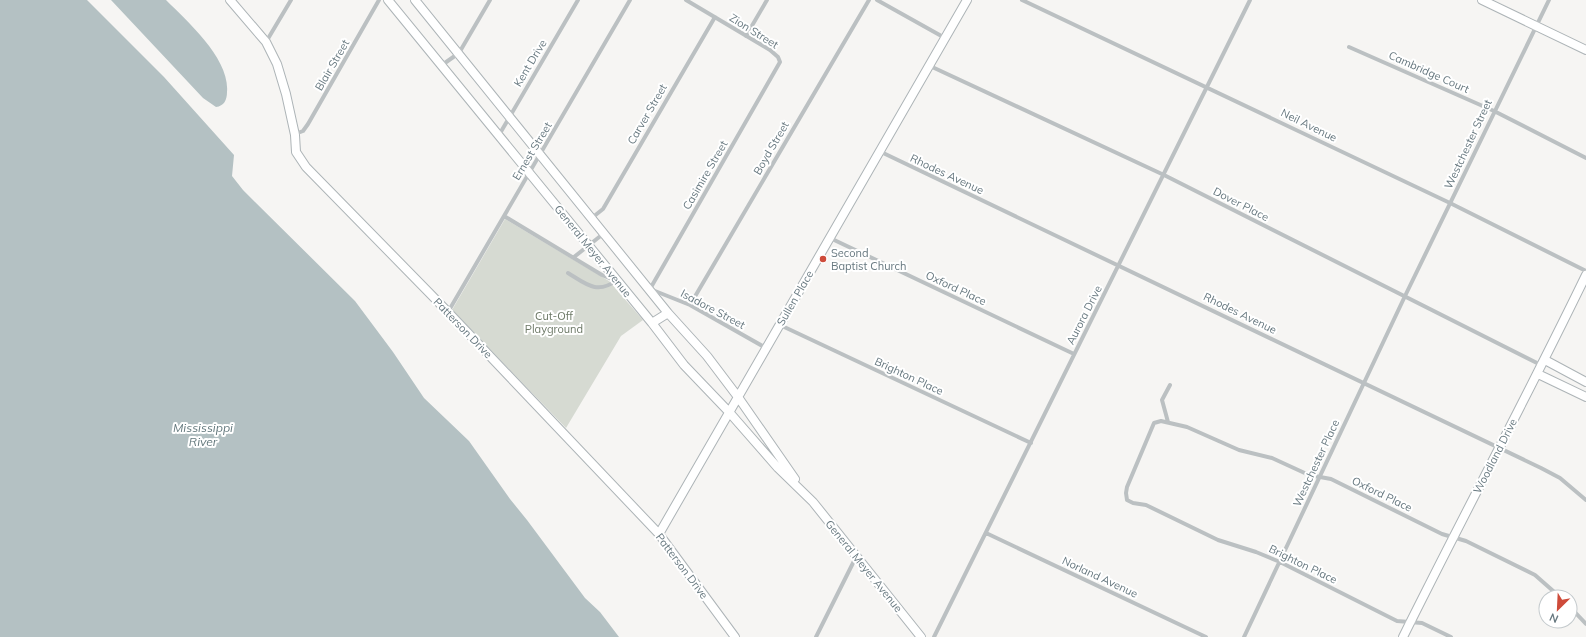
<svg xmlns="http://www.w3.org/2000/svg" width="1586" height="637" viewBox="0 0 1586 637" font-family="Mulish,sans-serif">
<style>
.green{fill:#d6dad2}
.water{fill:#b4c1c3}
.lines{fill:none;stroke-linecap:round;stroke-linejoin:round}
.secondary-casing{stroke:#adb4b7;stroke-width:10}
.street{stroke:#bbc0c2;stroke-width:4}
.secondary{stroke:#fff;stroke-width:8}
.poi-dot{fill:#ce4b3a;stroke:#fff;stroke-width:1.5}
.labels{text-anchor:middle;stroke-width:4;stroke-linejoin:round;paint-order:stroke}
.street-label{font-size:11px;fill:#687980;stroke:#fff}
.poi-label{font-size:11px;fill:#687980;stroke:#fff;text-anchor:start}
.park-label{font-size:11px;fill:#6c7866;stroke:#fff}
.water-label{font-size:12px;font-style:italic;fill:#64797d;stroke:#fff}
</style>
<rect width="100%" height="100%" fill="#f6f5f3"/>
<path class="green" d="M505,219L609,281L643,320L621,336L566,428L452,310Z"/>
<path class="water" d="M0,0H87L164,77L234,155L232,176L243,190L355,301L393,352L424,398L469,441L510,499L527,520L585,598L600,612L619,637H0Z
M111,0H166C188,22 230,59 227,92C227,100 224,106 216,107L203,98Z"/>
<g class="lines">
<g class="secondary-casing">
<path id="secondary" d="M230,0L266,42L277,64L286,94L295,135L296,152L306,167L448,312L659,534L735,637
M388,0L652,323L684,365L729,412L778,468L813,502L921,637
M415,0L668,313L707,356L738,397L795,479
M1482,0L1586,50
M652,323L668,313
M1545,360L1586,382
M1538,374L1586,397
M659,534L967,0
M1403,637C1463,516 1527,397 1586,275"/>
</g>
<path class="street" d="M686,0L770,50L778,57L780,62L650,289L690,305L766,348
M877,0L945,38
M1022,0L1450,203L1586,271
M746,36L767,0
M266,42L291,0
M1349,47L1494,111L1586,158
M442,65L459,53L490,0
M930,66L1164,175L1541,365
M295,134L303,131L308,124L379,0
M499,135L578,0
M879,151L1541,468L1560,478L1586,500
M504,216L602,275L614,280
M593,217L603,209L715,17
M830,238L1074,354
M574,257L603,234
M568,273C586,284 597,295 617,280
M690,305L869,0
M448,312L630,0
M780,325L1031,443
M1168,422L1162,400L1170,385
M986,533L1206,637
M1570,607L1586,624
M816,637L856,557
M934,637L1250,0
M1244,637L1405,296L1549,0
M1451,637L1422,623L1397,621L1280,562L1256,552L1218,540L1146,505L1133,503L1127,500L1126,493L1127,487L1154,423L1161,421L1187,427L1239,450L1272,458L1309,475L1331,479L1442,534L1466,541L1535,575L1560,597"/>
<use href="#secondary" class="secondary"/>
</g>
<circle class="poi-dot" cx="823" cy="259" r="4"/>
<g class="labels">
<g class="street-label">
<text transform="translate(754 31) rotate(32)" y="4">Zion Street</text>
<text transform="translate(530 63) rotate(-59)" y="4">Kent Drive</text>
<text transform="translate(332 65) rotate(-60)" y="4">Blair Street</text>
<text transform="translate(1429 72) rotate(24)" y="4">Cambridge Court</text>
<text transform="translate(647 114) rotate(-60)" y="4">Carver Street</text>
<text transform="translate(1309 125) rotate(26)" y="4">Neil Avenue</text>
<text transform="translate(1468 144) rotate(-65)" y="4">Westchester Street</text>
<text transform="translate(771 148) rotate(-60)" y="4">Boyd Street</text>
<text transform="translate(532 151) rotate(-59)" y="4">Ernest Street</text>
<text transform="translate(947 174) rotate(25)" y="4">Rhodes Avenue</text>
<text transform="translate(705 175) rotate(-60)" y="4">Casimire Street</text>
<text transform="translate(1241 204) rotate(27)" y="4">Dover Place</text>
<text transform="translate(593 251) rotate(51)" y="4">General Meyer Avenue</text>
<text transform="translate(956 288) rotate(25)" y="4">Oxford Place</text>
<text transform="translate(795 298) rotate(-60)" y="4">Sullen Place</text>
<text transform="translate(713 309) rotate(28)" y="4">Isadore Street</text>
<text transform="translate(1240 313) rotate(26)" y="4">Rhodes Avenue</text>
<text transform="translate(1084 315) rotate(-63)" y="4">Aurora Drive</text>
<text transform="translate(463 328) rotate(46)" y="4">Patterson Drive</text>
<text transform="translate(909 376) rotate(25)" y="4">Brighton Place</text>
<text transform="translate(1495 456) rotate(-63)" y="4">Woodland Drive</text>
<text transform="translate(1316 463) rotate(-65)" y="4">Westchester Place</text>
<text transform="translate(1382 494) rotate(26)" y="4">Oxford Place</text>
<text transform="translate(1303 564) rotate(26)" y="4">Brighton Place</text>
<text transform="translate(682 566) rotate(53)" y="4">Patterson Drive</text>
<text transform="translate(864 566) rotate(51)" y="4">General Meyer Avenue</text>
<text transform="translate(1100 577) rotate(25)" y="4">Norland Avenue</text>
</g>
<g class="poi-label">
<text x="831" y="257">Second<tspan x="831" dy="13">Baptist Church</tspan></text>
</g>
<g class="park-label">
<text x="554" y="320">Cut-Off<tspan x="554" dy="13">Playground</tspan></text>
</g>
<g class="water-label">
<text x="203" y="432">Mississippi<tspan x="203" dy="14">River</tspan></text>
</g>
</g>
<g transform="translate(1558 609) rotate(204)"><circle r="19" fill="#ffffff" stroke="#c3c9cc"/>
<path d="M0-3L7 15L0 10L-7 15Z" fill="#ce4b3a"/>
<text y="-6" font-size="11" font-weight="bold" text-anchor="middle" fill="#687980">N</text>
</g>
</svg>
